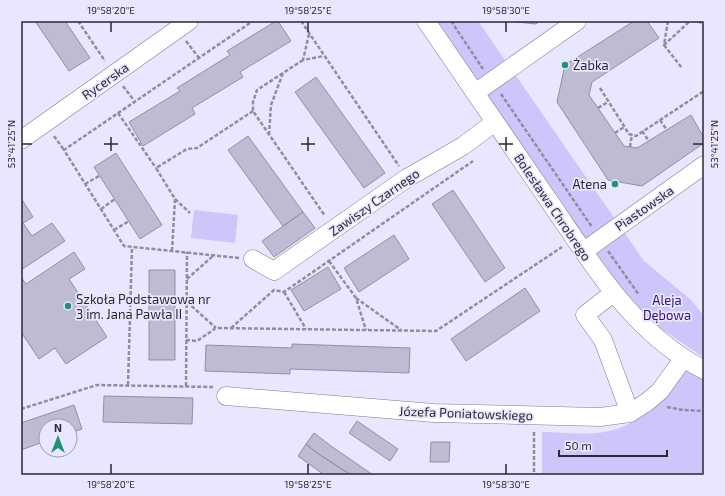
<svg xmlns="http://www.w3.org/2000/svg" width="725" height="496" viewBox="0 0 725 496" font-family="'Exo 2',sans-serif">
<style>
.green{fill:#ccc6fa}
.building{fill:#bebcd3;stroke:#918fa4}
.lines{fill:none;stroke-linecap:round;stroke-linejoin:round}
.minor-casing{stroke:#7c7a8f;stroke-width:19}
.path{stroke:#8f8d9e;stroke-width:2.5;stroke-dasharray:4 2;stroke-linecap:butt}
.minor{stroke:#fff;stroke-width:18}
.ticks{fill:none;stroke:#2a2932;stroke-width:1.5}
.poi-dot{fill:#229071;stroke:#e9e7ff;stroke-width:1.5}
.labels{text-anchor:middle;stroke-width:3.5;stroke-linejoin:round;paint-order:stroke}
.poi-label{font-size:13px;fill:#2a2932;stroke:#e9e7ff;text-anchor:start}
.street-label{font-size:13px;fill:#2a2932;stroke:#e9e7ff}
.park-label{font-size:13px;fill:#331274;stroke:#e9e7ff}
.neatline{fill:none;stroke:#2a2932;stroke-width:1.5}
.ticks-label{font-size:10px;text-anchor:middle;fill:#2a2932}
</style>
<rect width="100%" height="100%" fill="#e9e7ff"/>
<path class="green" d="M431,21H478L644,261L690,299L704,316V358L650,321L612,278Z
M194,210L238,215L235,243L191,238Z
M688,365L704,373V475H542V432C560,432 579,435 597,433C639,430 665,397 688,365Z"/>
<path class="building" d="M35,21H65L90,58L69,71Z
M276,21H278L291,41L240,72L243,77L192,108L195,114L143,146L129,122L180,91L177,88L230,55L227,51Z
M507,21H540L536,24Z
M634,21H647L659,38L592,82L589,95L624,146L637,148L691,115L704,138V143L642,186L608,180L557,102L565,65Z
M316,77L385,173L364,188L295,92Z
M248,136L303,212L283,226L228,150Z
M116,153L162,225L140,239L94,167Z
M453,190L505,268L485,282L432,204Z
M21,198L33,217L23,223L32,236L52,223L65,241L21,270Z
M303,212L315,228L274,257L262,241Z
M394,235L409,259L359,292L344,268Z
M74,252L85,269L69,279L107,337L66,364L55,348L39,359L21,332V277L26,284Z
M328,267L341,289L304,311L291,290Z
M149,270H175V360H149Z
M525,288L540,311L466,361L451,339Z
M292,344L410,348L409,373L290,369V374L205,371L206,345L292,348Z
M104,396L193,398L192,424L103,422Z
M74,405L82,429L70,433V426H46V441L21,450V423Z
M357,421L398,449L390,461L349,433Z
M314,433L331,446L373,475H351L317,453L306,444Z
M431,442H450L449,462H430Z
M306,444L317,453L351,475H324L320,472L298,456Z"/>
<g class="lines">
<g class="minor-casing">
<path id="minor" d="M426,21C467,80 507,139 547,198C593,264 631,332 704,370
M475,93L577,21
M21,140L189,21
M584,251L704,165
M253,259L274,271L407,178L463,146L495,122
M613,293L585,315L603,340L630,413
M226,396L434,413L600,417L630,413L647,402L660,391L683,359"/>
</g>
<path class="path" d="M78,21L105,61
M301,21L399,166
M451,21L483,69
M668,21L664,45L690,21
M698,21L704,25
M309,34L303,60L324,56
M186,41L199,58
M664,45L682,68
M303,60L257,90L253,102V111L325,216
M123,86L135,102
M600,88L629,134L636,136L704,91
M501,94L592,227
M598,108L608,102
M118,113L156,168
M660,120L667,130
M642,131L649,141
M615,133L624,127
M269,135L271,105L283,73
M54,136L64,150
M630,147L632,134
M85,184L99,176
M175,199L190,213
M101,209L115,199
M114,230L129,221
M172,251L175,199L156,168L187,149L197,148L253,111
M608,251L639,295
M239,258L124,246L64,150L253,21
M329,261L356,298L366,330
M187,279L214,255
M284,292L306,329
M356,298L401,330
M187,302L216,328
M231,328L274,290L284,292L473,161
M186,340L197,341L216,328L436,331L562,247
M128,385L132,247
M186,386L187,252
M667,407L683,410L704,411
M21,409L97,385L213,387
M534,432V475"/>
<use href="#minor" class="minor"/>
</g>
<path class="ticks" d="M111,22V32M308,22V32M506,22V32M111,137V151M308,137V151M506,137V151M22,144H32M104,144H118M301,144H315M499,144H513M693,144H703M111,464V474M308,464V474M506,464V474"/>
<g class="poi-dot">
<circle cx="565" cy="65" r="4"/>
<circle cx="615" cy="184" r="4"/>
<circle cx="68" cy="306" r="4"/>
</g>
<g class="labels">
<g class="poi-label">
<text x="573" y="70">Żabka</text>
<text x="607" y="189" text-anchor="end">Atena</text>
<text x="76" y="304">Szkoła Podstawowa nr<tspan x="76" dy="15">3 im. Jana Pawła II</tspan></text>
</g>
<g class="street-label">
<text transform="translate(105 81) rotate(-35)" y="5">Rycerska</text>
<text transform="translate(374 202) rotate(-35)" y="5">Zawiszy Czarnego</text>
<text transform="translate(553 207) rotate(56)" y="5">Bolesława Chrobrego</text>
<text transform="translate(644 208) rotate(-35)" y="5">Piastowska</text>
<text transform="translate(466 413) rotate(2)" y="5">Józefa Poniatowskiego</text>
</g>
<g class="park-label">
<text x="667" y="305">Aleja<tspan x="667" dy="15">Dębowa</tspan></text>
</g>
</g>
<rect width="725" height="496" fill="none" stroke="#e9e7ff" stroke-width="44"/>
<g transform="translate(58 438)"><circle r="19" fill="#e9e7ff" stroke="#9d9bad"/>
<path d="M0-3L7 15L0 10L-7 15Z" fill="#229071"/>
<text y="-6" font-size="11" font-weight="bold" text-anchor="middle" fill="#2a2932">N</text>
</g>
<path d="M559 450v6h108v-6" fill="none" stroke="#2a2932" stroke-width="2"/>
<text x="565" y="450" font-size="12" fill="#2a2932" stroke="#e9e7ff" stroke-width="3" paint-order="stroke">50 m</text>
<rect x="22" y="22" width="681" height="452" class="neatline"/>
<g class="ticks-label">
<text x="111" y="14">19°58'20"E</text>
<text x="308" y="14">19°58'25"E</text>
<text x="506" y="14">19°58'30"E</text>
<text transform="translate(11 144) rotate(-90)" y="4">53°41'25"N</text>
<text transform="translate(714 144) rotate(-90)" y="4">53°41'25"N</text>
<text x="111" y="488">19°58'20"E</text>
<text x="308" y="488">19°58'25"E</text>
<text x="506" y="488">19°58'30"E</text>
</g>
</svg>
